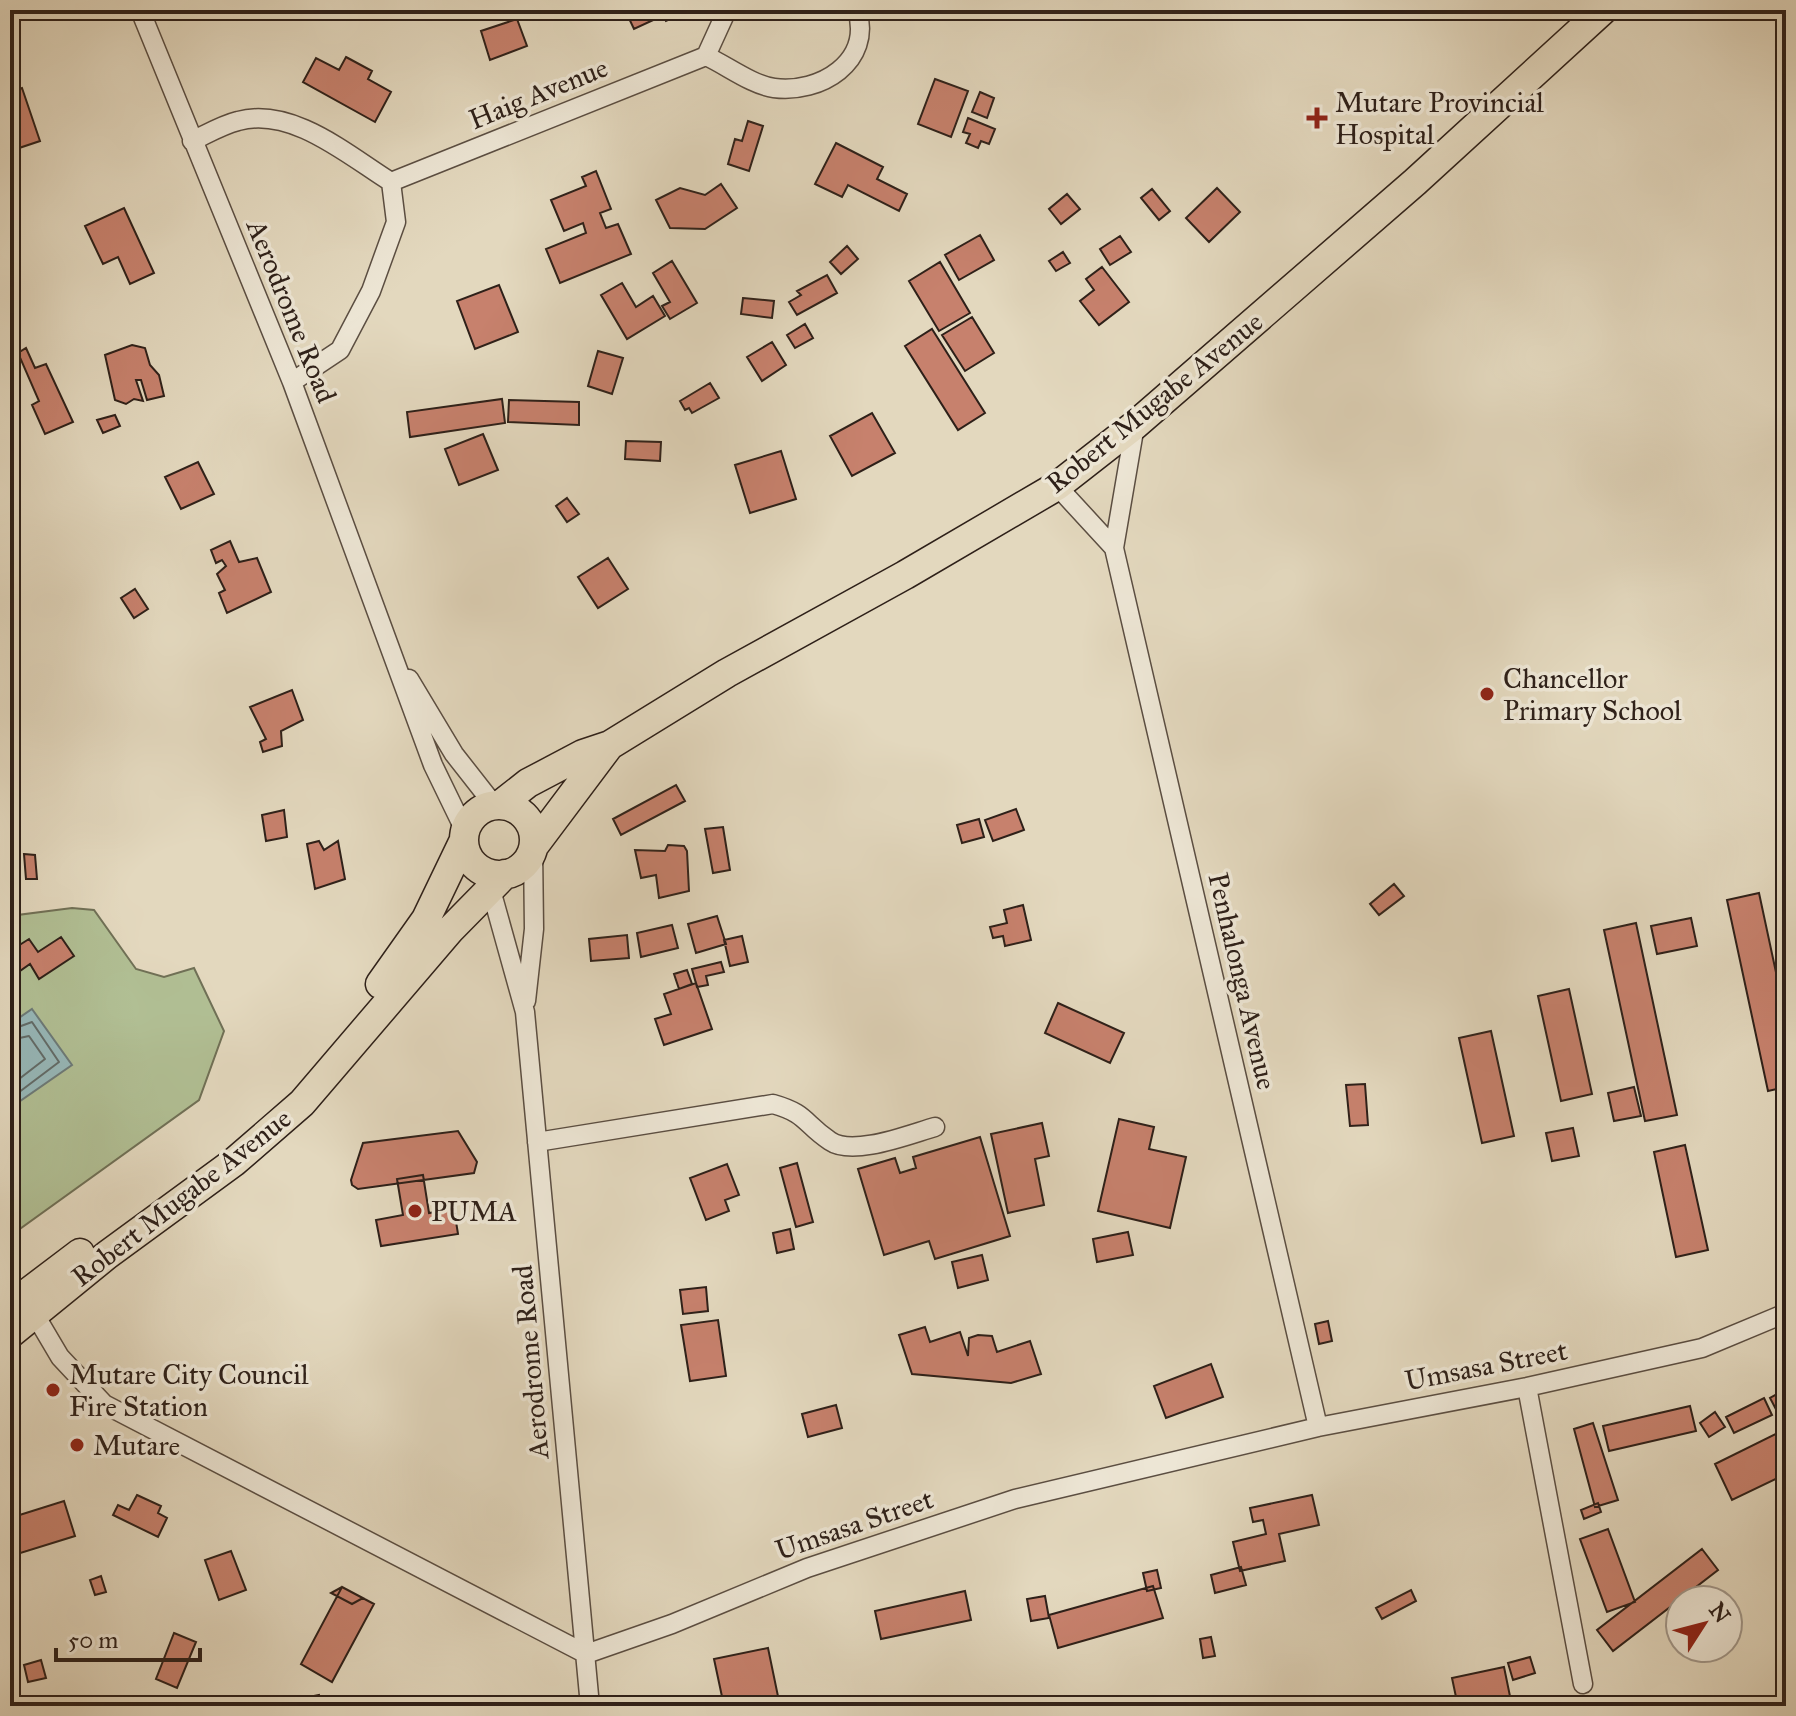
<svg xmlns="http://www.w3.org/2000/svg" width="1796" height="1716" viewBox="0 0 1796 1716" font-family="'IM FELL Great Primer',serif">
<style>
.green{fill:#b1bf94;stroke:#707056;stroke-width:2}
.water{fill:#97b8b9;stroke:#6d7b79;stroke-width:2}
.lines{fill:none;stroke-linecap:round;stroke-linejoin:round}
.shore{stroke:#626c69;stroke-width:2}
.building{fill:#c7816d;stroke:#2e2019;stroke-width:2}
.minor-casing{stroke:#5b4e42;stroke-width:21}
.highway-casing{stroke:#2e2019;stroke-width:31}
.minor{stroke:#ede6d5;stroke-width:18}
.highway{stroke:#e3d8be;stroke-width:28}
.poi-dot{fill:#8f2418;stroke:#ede6d5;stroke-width:3}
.labels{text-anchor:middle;stroke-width:7;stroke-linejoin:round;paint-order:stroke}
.street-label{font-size:28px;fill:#2e2019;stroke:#ede6d5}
.poi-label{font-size:28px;fill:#2e2019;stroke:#ede6d5;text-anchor:start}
</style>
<rect width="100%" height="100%" fill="#e3d8be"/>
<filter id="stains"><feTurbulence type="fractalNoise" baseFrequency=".0025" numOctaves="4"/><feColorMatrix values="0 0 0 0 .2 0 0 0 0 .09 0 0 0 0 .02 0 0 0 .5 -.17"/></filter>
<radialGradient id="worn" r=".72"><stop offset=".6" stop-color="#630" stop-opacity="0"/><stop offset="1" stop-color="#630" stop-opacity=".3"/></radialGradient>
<path class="green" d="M72,908L94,910L136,969L164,977L194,968L224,1031L199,1100L10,1236V916Z"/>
<path class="water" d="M32,1009L72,1065L10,1108V1024Z"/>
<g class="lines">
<path class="shore" d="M10,1030L32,1022L59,1062L10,1099
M10,1040L29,1036L45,1059L10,1086"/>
</g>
<path class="building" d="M625,10H685L686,12L666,21L664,15L634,29Z
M517,19L527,46L490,60L481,31Z
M346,57L372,71L368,79L391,92L375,122L303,82L316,58L339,70Z
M935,79L968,91L951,137L918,124Z
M22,88L40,141L10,151V92Z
M980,92L994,98L987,118L972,112Z
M968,118L995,129L989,144L981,141L978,148L966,143L970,134L963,132Z
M748,121L763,126L749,171L728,164L735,139L742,141Z
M836,143L883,167L877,179L907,194L899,211L848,185L842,197L815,184Z
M596,171L611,209L600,213L606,228L618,224L631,254L560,283L546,249L586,233L583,223L564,231L551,200L586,186L582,177Z
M721,184L737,208L705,229L670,228L656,200L680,188L705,195Z
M1217,188L1240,212L1209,242L1186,218Z
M1152,189L1170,211L1159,220L1141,198Z
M1067,194L1080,209L1061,224L1049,209Z
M124,208L154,273L130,284L118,257L103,264L85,226Z
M980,235L994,260L959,280L945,255Z
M1120,236L1131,252L1110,265L1100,249Z
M847,246L858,259L841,274L830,262Z
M1063,252L1070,263L1056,271L1049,261Z
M672,261L697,303L670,319L662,306L670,302L653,273Z
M940,262L970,313L939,331L909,281Z
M1102,267L1129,302L1099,325L1080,301L1094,290L1086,279Z
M827,275L837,293L797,315L789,302L801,295L797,291Z
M622,283L636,307L653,296L665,316L627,339L601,295Z
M499,285L518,332L475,349L457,301Z
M743,298L774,301L772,318L741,314Z
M972,317L994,353L965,371L942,335Z
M805,324L813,338L795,348L787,335Z
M932,329L985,413L958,430L905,346Z
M772,342L786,365L762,381L747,357Z
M132,345L145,348L150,365L159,375L164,396L147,400L141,380H136L143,401L134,399L126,404L115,400L105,355Z
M26,348L35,368L46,364L73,422L45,434L32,405L39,401L18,353Z
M598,351L623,358L612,394L588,386Z
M710,383L719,398L692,413L689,408L685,410L680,401Z
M502,399L505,423L410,437L407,412Z
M509,400L579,402V425L508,422Z
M872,413L895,453L852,476L830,436Z
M115,415L120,426L103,433L97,420Z
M483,434L498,470L459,485L445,449Z
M626,441L661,442L660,461L625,459Z
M781,451L796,499L750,513L735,465Z
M198,462L214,494L181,509L165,477Z
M567,498L579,514L567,522L556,506Z
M230,541L239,562L257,558L271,592L227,613L219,593L225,590L217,574L226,566L222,560L216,563L211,550Z
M608,558L628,589L598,608L578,577Z
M135,589L148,609L134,618L121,598Z
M292,690L303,720L281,731L282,746L263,752L260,742L266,739L250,707Z
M676,785L685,801L621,835L613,819Z
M1016,809L1024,830L993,841L985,820Z
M284,810L287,837L266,841L262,815Z
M979,819L984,837L962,843L957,825Z
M723,827L730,870L713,873L705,829Z
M319,841L324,850L338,841L345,879L315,889L307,844Z
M668,845L684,846L687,851L689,891L659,898L656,875L641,878L635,850L665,851Z
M24,854L35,855L37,879H26Z
M1394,884L1404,896L1379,915L1370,904Z
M1759,893L1786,1019V1087L1768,1091L1727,900Z
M1023,905L1031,940L1005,946L1003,936L993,938L990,927L1007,923L1004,910Z
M717,916L726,944L696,953L688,924Z
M1691,918L1697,946L1657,954L1651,926Z
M1636,923L1677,1115L1645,1121L1604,930Z
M672,925L678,948L641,957L637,933Z
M627,935L629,958L591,961L589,939Z
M742,936L748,962L730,966L724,940Z
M61,937L74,956L39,979L30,964L10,978V951L29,939L38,952Z
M721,962L724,972L706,976L708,985L697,987L692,969Z
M687,970L692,984L679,989L674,974Z
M696,983L712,1029L664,1045L655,1019L671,1014L664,994Z
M1569,989L1592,1094L1561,1101L1538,996Z
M1058,1003L1124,1033L1110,1063L1045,1033Z
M1491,1031L1514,1136L1482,1143L1459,1038Z
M1365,1084L1368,1125L1350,1126L1346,1085Z
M1634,1087L1641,1116L1614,1121L1608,1093Z
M1119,1119L1154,1127L1149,1149L1186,1157L1170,1228L1098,1211Z
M1042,1123L1049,1156L1035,1159L1044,1205L1008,1213L991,1134Z
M1573,1128L1579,1156L1552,1161L1546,1133Z
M458,1131L477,1162L474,1173L358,1189L352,1185L351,1180L363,1143Z
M980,1137L1010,1236L935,1259L929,1241L884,1255L858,1169L895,1158L900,1173L916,1168L913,1157Z
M1685,1145L1708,1250L1676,1257L1654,1152Z
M797,1163L813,1222L796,1227L780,1168Z
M727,1164L739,1195L725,1200L729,1211L706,1220L690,1178Z
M423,1175L429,1213L454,1209L458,1234L381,1246L376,1220L403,1215L397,1179Z
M790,1229L794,1249L777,1253L773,1233Z
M1128,1232L1133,1255L1097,1262L1093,1239Z
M982,1255L988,1280L958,1288L952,1262Z
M706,1287L708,1311L683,1314L680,1290Z
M718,1320L726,1376L690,1381L681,1325Z
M1328,1321L1332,1341L1319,1344L1315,1324Z
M925,1327L930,1342L960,1332L968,1356L969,1338L978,1335L992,1336L997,1352L1030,1341L1041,1374L1011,1383L912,1374L899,1335Z
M1211,1364L1223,1397L1166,1418L1154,1386Z
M1786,1389V1411L1779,1415L1770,1398Z
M1764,1398L1772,1415L1734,1433L1726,1417Z
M836,1405L842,1428L808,1437L802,1414Z
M1690,1406L1696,1431L1609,1451L1603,1426Z
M1715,1412L1725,1427L1709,1437L1700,1423Z
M1593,1423L1618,1500L1595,1507L1574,1429Z
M1786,1429V1474L1732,1500L1715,1464Z
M137,1495L161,1506L158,1513L167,1518L158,1537L113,1515L118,1505L129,1510Z
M1312,1495L1319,1525L1279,1534L1285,1561L1240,1571L1233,1542L1266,1534L1263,1520L1253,1522L1250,1508Z
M64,1501L75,1536L14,1555L10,1518Z
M1598,1503L1601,1512L1584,1519L1581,1510Z
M1608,1529L1635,1602L1607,1612L1580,1539Z
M1702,1549L1718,1570L1613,1651L1597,1630Z
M231,1551L246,1590L219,1600L205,1560Z
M1241,1567L1246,1585L1215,1593L1211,1575Z
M1157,1570L1161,1588L1147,1591L1143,1573Z
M101,1576L106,1592L95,1595L90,1580Z
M1153,1586L1163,1618L1058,1648L1049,1615Z
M342,1587L363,1598L352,1604L331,1593Z
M342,1587L374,1604L332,1682L301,1664Z
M1411,1590L1416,1601L1382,1619L1376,1608Z
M965,1591L971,1620L881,1639L875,1611Z
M1045,1596L1049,1618L1031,1621L1027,1599Z
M174,1633L196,1642L177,1688L156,1679Z
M1211,1637L1215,1656L1203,1658L1200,1639Z
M768,1648L780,1706H724L714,1659Z
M1530,1657L1535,1673L1513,1680L1508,1663Z
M41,1660L46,1678L28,1682L24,1665Z
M1504,1667L1512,1706H1439L1438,1700L1456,1697L1452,1678Z
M319,1695L321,1706H290L289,1701Z"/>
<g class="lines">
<g class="minor-casing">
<path id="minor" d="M140,10L292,382L433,765L465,831
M706,56C726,65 752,85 774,88C820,94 873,62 857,10
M192,141C207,134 222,125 238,121C292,106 349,156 391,182L396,222L371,291L340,350L292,382
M391,182L706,56L727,10
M1135,425L1114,548L1318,1427
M1057,486L1114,548
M409,679L454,754L494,805
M486,872L525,1012L590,1706
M526,1001L534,929L533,848
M537,1142L773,1104C808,1114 803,1123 830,1141C853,1157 910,1134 935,1127
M34,1313L60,1357L104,1404L586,1654L672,1624L807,1568L1015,1499L1318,1427L1527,1387L1702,1348L1786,1313
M1527,1387L1583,1684"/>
</g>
<g class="highway-casing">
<path id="highway" d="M500,805L528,783L583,754L610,745L727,673L905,575L1057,486L1135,425L1415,182L1603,10
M464 840a35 35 0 1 1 70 0a35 35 0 1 1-70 0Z
M534,846L609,746
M380,984L426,919L464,840
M10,1306L80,1253
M10,1334L107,1255L234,1162L302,1103L450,930L505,874"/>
</g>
<use href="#minor" class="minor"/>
<use href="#highway" class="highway"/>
</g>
<g class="poi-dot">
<path d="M1313 106h8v8h8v8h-8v8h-8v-8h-8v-8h8z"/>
<circle cx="1487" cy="694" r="8"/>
<circle cx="415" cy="1211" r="8"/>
<circle cx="53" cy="1390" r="8"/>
<circle cx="77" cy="1445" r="8"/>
</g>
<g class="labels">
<g class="street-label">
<text transform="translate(538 93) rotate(-22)" y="10">Haig Avenue</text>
<text transform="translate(292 311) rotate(68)" y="10">Aerodrome Road</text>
<text transform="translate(1154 402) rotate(-39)" y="10">Robert Mugabe Avenue</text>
<text transform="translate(1243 981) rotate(77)" y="10">Penhalonga Avenue</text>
<text transform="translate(181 1197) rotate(-38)" y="10">Robert Mugabe Avenue</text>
<text transform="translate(530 1362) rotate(-95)" y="10">Aerodrome Road</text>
<text transform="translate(1486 1365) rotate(-11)" y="10">Umsasa Street</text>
<text transform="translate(854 1524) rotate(-19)" y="10">Umsasa Street</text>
</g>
<g class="poi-label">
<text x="1335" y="112">Mutare Provincial<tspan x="1335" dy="32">Hospital</tspan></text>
<text x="1503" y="688">Chancellor<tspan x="1503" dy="32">Primary School</tspan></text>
<text x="431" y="1221">PUMA</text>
<text x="69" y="1384">Mutare City Council<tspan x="69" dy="32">Fire Station</tspan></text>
<text x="93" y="1455">Mutare</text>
</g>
</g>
<rect width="1796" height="1716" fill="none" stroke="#e3d8be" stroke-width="40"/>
<rect x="12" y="12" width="1772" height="1692" fill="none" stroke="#2e2019" stroke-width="4"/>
<rect x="20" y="20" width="1756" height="1676" fill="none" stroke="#2e2019" stroke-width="2"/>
<g transform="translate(1704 1624) rotate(54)"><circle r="38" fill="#ede6d5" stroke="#a1978a" stroke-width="2"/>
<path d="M0-6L14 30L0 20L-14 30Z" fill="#8f2418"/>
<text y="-12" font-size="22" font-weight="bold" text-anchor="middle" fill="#2e2019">N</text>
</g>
<path d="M56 1648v12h144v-12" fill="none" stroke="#2e2019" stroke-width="4"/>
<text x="68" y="1648" font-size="24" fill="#2e2019" stroke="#ede6d5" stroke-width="6" paint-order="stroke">50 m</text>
<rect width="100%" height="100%" filter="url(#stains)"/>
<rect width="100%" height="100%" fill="url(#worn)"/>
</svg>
